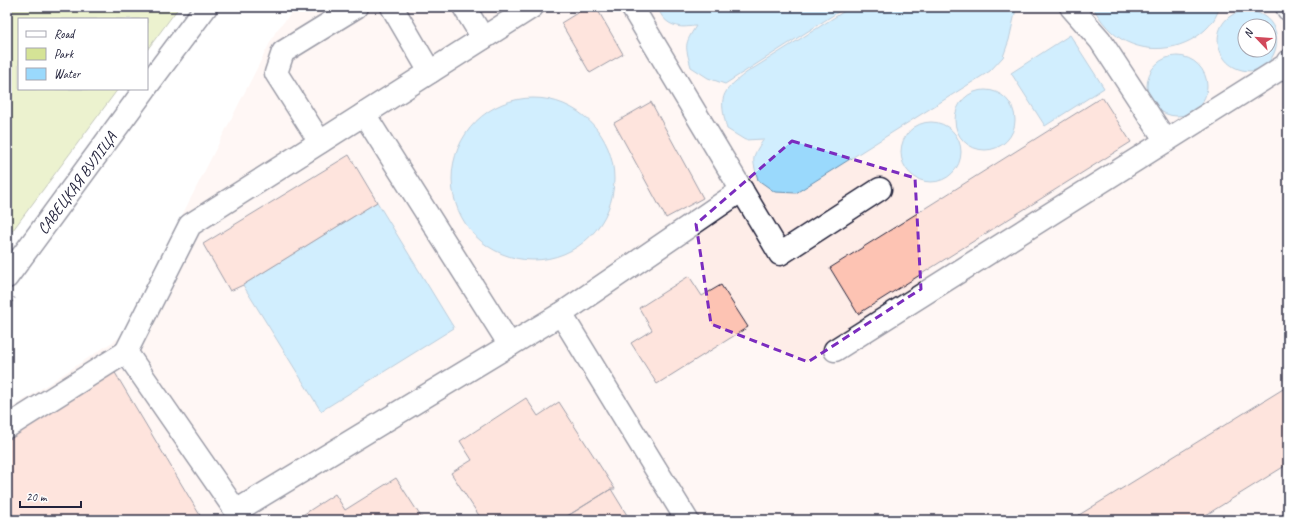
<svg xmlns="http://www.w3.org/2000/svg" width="1295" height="527" viewBox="0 0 1295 527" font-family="Caveat,sans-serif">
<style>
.built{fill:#feede8;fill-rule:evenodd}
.green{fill:#d5e396;stroke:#7c8268}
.water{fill:#9ad9fc;stroke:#6a90af;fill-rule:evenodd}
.building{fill:#fdc3b3;stroke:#22223b}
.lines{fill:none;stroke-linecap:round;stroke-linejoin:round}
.minor-casing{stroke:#22223b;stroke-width:25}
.path{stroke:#22223b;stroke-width:2.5;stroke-dasharray:1 3;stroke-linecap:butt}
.minor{stroke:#fff;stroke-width:22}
.marked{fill:none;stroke:#7b2cbf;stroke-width:3;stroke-dasharray:8 5;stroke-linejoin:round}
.labels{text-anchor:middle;stroke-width:4;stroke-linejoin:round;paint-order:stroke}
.street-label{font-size:16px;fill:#22223b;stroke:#fff}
</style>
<rect width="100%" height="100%" fill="#fff"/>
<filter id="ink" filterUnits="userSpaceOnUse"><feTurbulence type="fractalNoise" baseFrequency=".025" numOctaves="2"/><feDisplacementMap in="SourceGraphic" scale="8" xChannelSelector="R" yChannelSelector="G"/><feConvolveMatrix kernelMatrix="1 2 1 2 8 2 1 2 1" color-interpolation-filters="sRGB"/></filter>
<g filter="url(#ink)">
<path class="built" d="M297,7H1288V520H7V411L120,337L276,31ZM1245,26H1269V50H1245Z"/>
<path class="green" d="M7,7H179L147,50V19H19V89H118L7,238Z"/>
<path class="water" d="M658,7H846L725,84L708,78L691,67C685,45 684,45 696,26C690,26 683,28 677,26C667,24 660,16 658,7Z
M851,7H1015L1016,9L1009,40L1003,57L990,71L796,193L775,192L758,180C752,158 751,158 764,139L745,140L727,129C719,97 720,93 746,73Z
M1093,7H1220C1218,11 1216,17 1213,21C1194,47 1156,56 1127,42C1113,36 1100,21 1093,7Z
M1246,10C1295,16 1279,79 1242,70C1234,68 1228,64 1224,58C1215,46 1216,27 1229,17C1234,13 1240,12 1246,10ZM1245,26H1269V50H1245Z
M1070,35L1104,88L1045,126L1011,73Z
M1147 86a30 30 0 1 1 60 0a30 30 0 1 1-60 0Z
M955 120a30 30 0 1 1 60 0a30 30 0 1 1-60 0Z
M452 179a81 81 0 1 1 162 0a81 81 0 1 1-162 0Z
M901 152a30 30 0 1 1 60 0a30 30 0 1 1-60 0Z
M377,202L454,328L321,411L243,285Z"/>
<path class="building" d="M587,7H596L623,54L590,73L561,23Z
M1102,97L1131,142L858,314L830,268Z
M651,102L703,198L666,218L614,123Z
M349,155L377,202L243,285L230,291L203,244Z
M689,276L702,296L721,285L748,327L657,384L631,343L652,330L639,308Z
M114,371L201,517L198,520H7V438Z
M1288,386V464L1198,520H1082L1079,515Z
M526,398L538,416L559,402L615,489H611L561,520H482L451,473L472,460L460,441Z
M396,478L423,520H295L335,494L345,510Z
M611,489L630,520H561Z
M1288,514V520H1278Z"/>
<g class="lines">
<g class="minor-casing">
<g id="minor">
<path d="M392,7L430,72"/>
<path d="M464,7L483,38"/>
<path d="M532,7L190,225L126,352L236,511L561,314L687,520"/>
<path d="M632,7L780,254L880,189"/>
<path d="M1071,7L1100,40L1166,141"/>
<path d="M1287,7L1288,9"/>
<path d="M147,86L206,7"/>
<path d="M364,114L510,345"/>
<path d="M320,142L276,73L283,52L356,7"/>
<path id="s1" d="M7,277L145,89"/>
<path d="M561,314L742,190"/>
<path d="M835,350L1286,65L1288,61"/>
<path d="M7,427L126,352"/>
</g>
</g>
<path class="path" d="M7,308L15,297"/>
<use href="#minor" class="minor"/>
</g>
</g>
<path d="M0 0H1295V527H0ZM792,141L915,178L921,289L808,362L711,324L696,224Z" fill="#fff" fill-opacity=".55" fill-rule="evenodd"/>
<path class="marked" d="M792,141L915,178L921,289L808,362L711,324L696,224Z"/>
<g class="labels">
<g class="street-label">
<text dy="6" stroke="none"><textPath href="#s1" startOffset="117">САВЕЦКАЯ ВУЛІЦА</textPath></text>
</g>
</g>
<rect width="1295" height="527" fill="none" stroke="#fff" stroke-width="24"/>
<rect x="12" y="12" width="1271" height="503" fill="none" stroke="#22223b" stroke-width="1.5" filter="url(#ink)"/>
<rect x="18" y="18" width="130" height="72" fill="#ffffff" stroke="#a7a7b1"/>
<rect x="26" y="31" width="20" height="6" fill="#ffffff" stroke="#a7a7b1"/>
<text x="54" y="38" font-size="12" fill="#22223b">Road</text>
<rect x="26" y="48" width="20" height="12" fill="#d5e396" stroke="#a7a7b1"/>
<text x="54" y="58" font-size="12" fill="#22223b">Park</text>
<rect x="26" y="68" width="20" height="12" fill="#9ad9fc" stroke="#a7a7b1"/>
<text x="54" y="78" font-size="12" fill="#22223b">Water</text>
<g transform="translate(1257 38) rotate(295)"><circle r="19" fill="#ffffff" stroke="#a7a7b1"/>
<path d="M0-3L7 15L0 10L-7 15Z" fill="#d1495b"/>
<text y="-6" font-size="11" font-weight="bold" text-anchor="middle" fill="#22223b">N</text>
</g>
<path d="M20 501v6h61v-6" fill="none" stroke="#22223b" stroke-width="2"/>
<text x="26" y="501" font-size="12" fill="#22223b" stroke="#ffffff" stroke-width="3" paint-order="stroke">20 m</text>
</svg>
